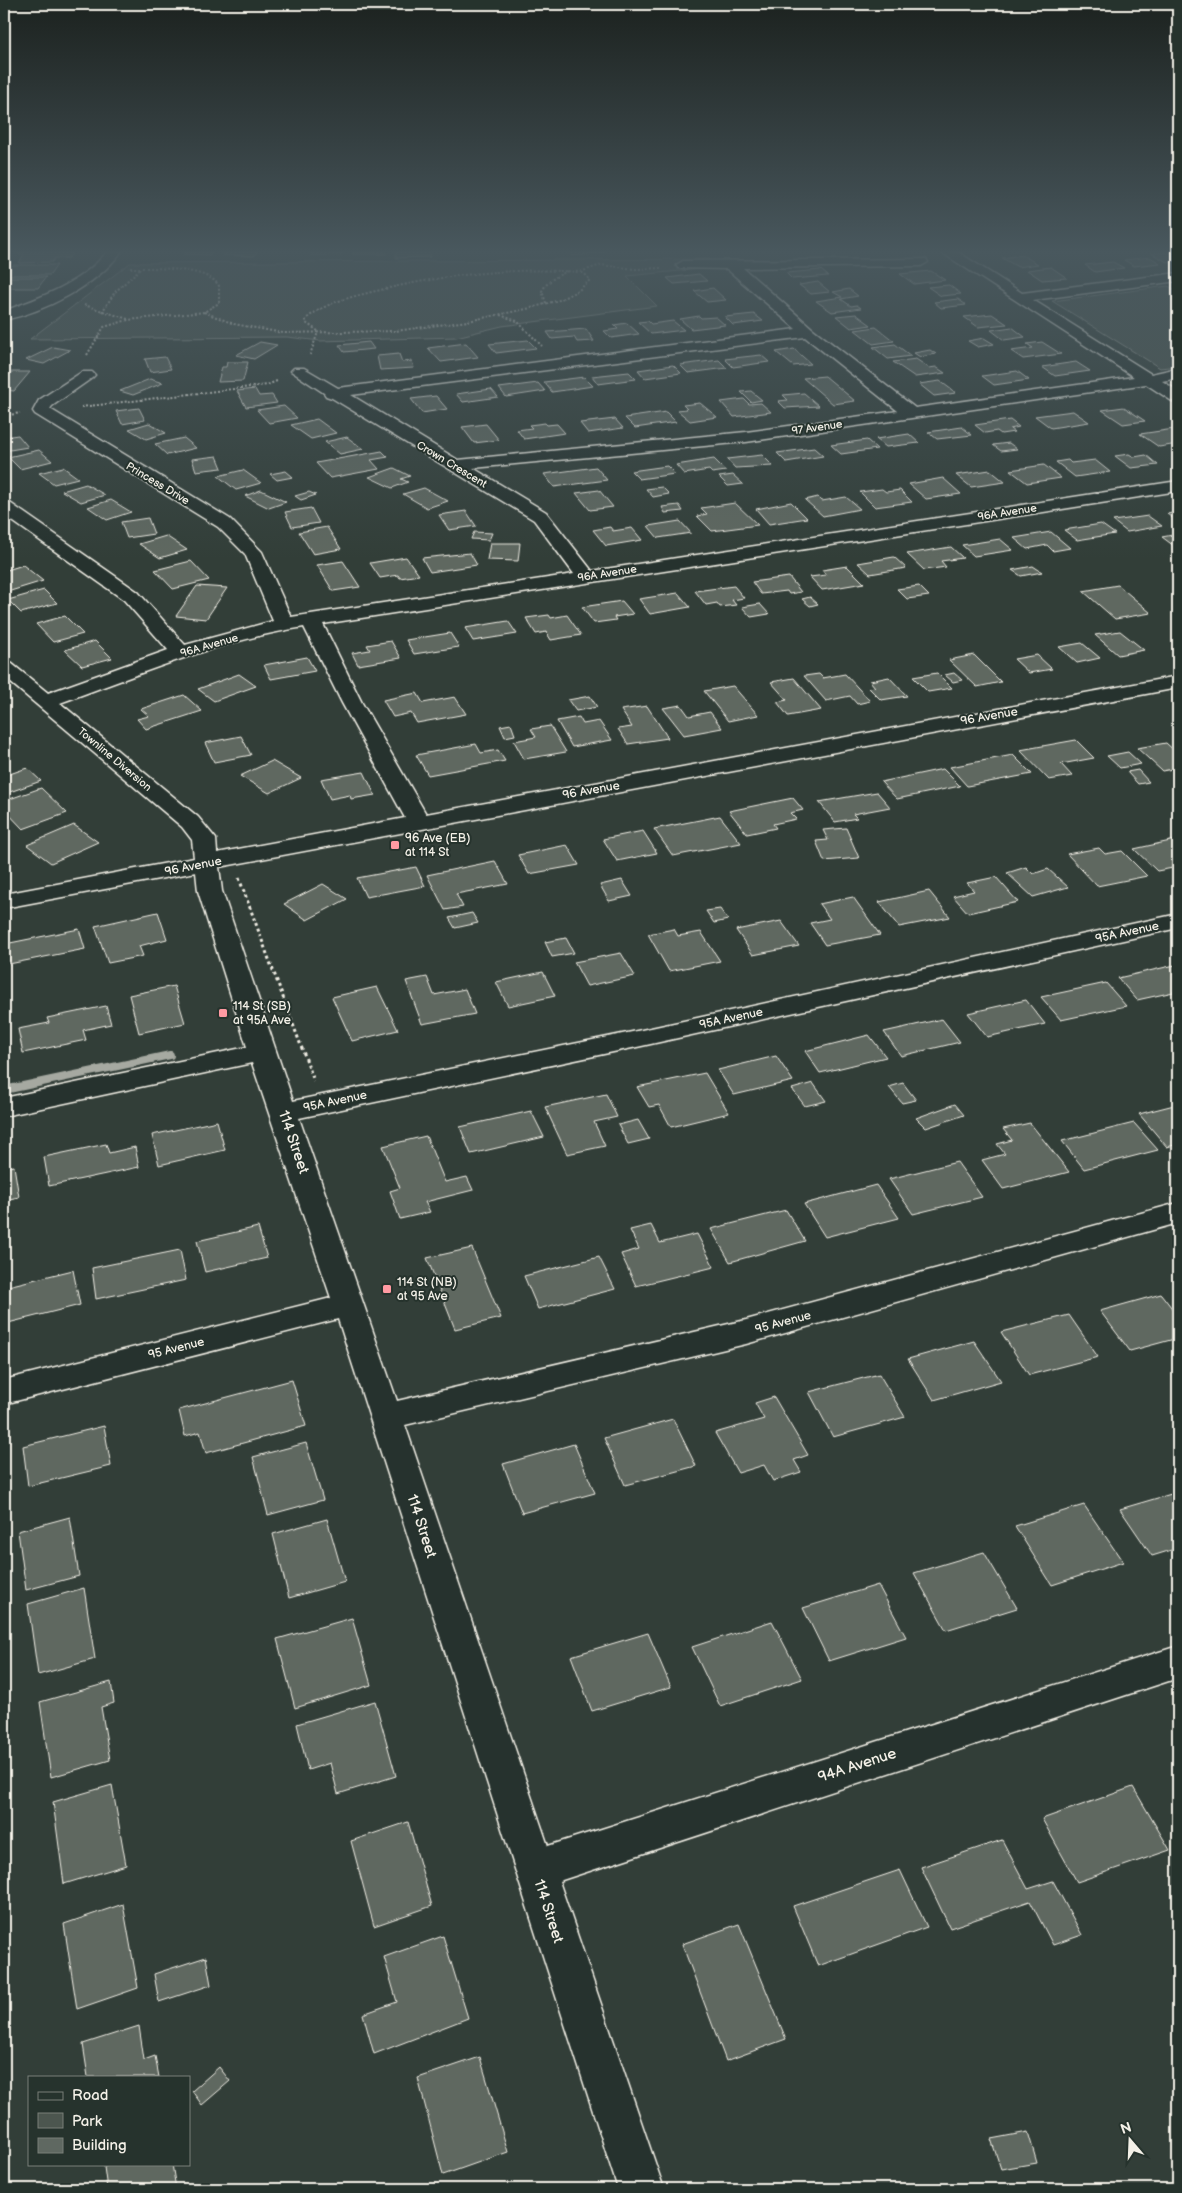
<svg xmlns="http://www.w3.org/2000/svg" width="1182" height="2193" viewBox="0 0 1182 2193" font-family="'Balsamiq Sans',sans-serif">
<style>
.green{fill:#4c564f;stroke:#a0a49c}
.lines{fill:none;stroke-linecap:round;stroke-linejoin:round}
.stream{stroke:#a6a9a1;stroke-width:8}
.building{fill:#5f6861;stroke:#f4f1e8}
.minor-casing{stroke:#f4f1e8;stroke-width:3}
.path-far1{stroke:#f4f1e8;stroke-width:2;stroke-dasharray:2 2;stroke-linecap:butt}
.path{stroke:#f4f1e8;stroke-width:3;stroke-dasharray:3 3;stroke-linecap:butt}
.minor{fill:#26332d;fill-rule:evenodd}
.poi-dot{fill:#ff9aa2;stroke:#26332d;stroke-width:2}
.labels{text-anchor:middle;stroke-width:4;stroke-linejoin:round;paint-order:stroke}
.far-street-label{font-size:11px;fill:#f4f1e8;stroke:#26332d}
.street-label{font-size:12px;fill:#f4f1e8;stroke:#26332d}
.poi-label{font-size:12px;fill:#f4f1e8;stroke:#26332d;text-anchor:start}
.near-street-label{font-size:15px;fill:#f4f1e8;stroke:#26332d}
</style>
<rect width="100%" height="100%" fill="#323e38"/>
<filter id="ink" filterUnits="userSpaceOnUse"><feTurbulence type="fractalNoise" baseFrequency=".02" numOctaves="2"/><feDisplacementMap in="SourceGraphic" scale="10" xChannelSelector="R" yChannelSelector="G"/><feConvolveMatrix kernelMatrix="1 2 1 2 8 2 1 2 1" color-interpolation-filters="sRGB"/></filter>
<g filter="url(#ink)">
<path class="green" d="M710,259L712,268L627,276L657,306L502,326L456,337L320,341L287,337L30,339L130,263Z
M1168,286L1178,291V366L1160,368L1052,301Z"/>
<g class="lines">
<path class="stream" d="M4,1090L170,1055"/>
</g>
<path class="building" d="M20,252H62L72,253L69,258H55L52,262L19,263L24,254H18Z
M186,252H212L210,255L184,254Z
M225,252H257L254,256L223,255Z
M312,252H342L341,255H311Z
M353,252H386V254H353Z
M396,252H430V257L396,258Z
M568,252H605L572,256Z
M1178,252V261L1167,262L1151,253Z
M1022,255L1038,264L1018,267L1002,258Z
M1150,257L1160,263L1134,266L1124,260Z
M1113,262L1124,268L1095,272L1085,265Z
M13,265H57L50,275H4Z
M1051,267L1067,278L1042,280L1027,270Z
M821,270L828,276L792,279L786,273Z
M931,271L945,280L914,284L900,274Z
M699,274L707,281L674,284L667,278Z
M4,277H46L38,288H4Z
M818,282L830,292L811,294L799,285Z
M949,285L961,294L941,296L928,287Z
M713,288L726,300L707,302L694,291Z
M849,289L858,296L841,299L851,306L857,305L861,308L832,312L816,301L842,297L833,292Z
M958,299L966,305L941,308L934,302Z
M754,314L763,321L733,325L725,317Z
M856,314L871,325L851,328L836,316Z
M992,314L1007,324L978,327L964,317Z
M699,316L701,318L716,317L725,325L691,329L680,319Z
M648,321L651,324L673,321L684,330L651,334L638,322Z
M627,323L639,334L611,338L604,331L618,329L614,325Z
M876,327L894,341L873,344L855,330Z
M1012,327L1025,337L1004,340L991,330Z
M586,329L594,341L577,342L574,337L552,339L547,332Z
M984,338L994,344L978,347L968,341Z
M528,340L536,348L496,353L489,344Z
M260,342L277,345L254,359L236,355Z
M369,342L374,349L344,352L339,345Z
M1042,342L1061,354L1023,359L1011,351L1033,348L1027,344Z
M466,343L478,357L441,362L428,348Z
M895,344L911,356L888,359L873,347Z
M53,347L70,350L44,364L26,360Z
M794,349L811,364L793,366L776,352Z
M930,350L936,354L920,357L914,353Z
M399,354L402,362L412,361L414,368L380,370L377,356Z
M761,355L769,362L733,367L725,359Z
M165,357L171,369L150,372L145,359Z
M916,359L929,368L936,367L945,373L915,377L893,362Z
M719,360L727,368L688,373L680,365Z
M227,362H248L243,381L218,382L222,367H226Z
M1076,362L1090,371L1055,376L1042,367Z
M673,365L681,373L645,378L638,370Z
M1017,371L1029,380L994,385L982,376Z
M7,372H30L14,391L4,390V375Z
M629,372L636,379L598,384L592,376Z
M825,376L855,401L833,404L803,378Z
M584,377L593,386L552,392L544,382Z
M150,379L163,383L133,395L120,391Z
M940,381L956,393L934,396L919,384Z
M538,383L545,391L506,397L499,388Z
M255,389L259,396L272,395L277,403L246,407L237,391Z
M491,389L498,397L463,402L456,394Z
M751,391L762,400L751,402L741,392Z
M804,393L819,406L785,408L778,401L788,400L783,395Z
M436,396L447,409L422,413L411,399Z
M744,399L749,404L761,403L771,412L734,417L721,402Z
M700,403L717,417L690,421L677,410L687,409L683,405Z
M284,406L297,418L269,423L257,410Z
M1124,407L1145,421L1123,424L1102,410Z
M139,408L145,420L122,424L116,411Z
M1073,411L1089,422L1051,428L1035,416Z
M666,412L676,422L635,428L625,418Z
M317,419L336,433L311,439L291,425Z
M615,419L623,428L588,433L580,423Z
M1010,420L1019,427L1010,429L1014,432L1001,434L997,431L985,433L975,425Z
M149,423L166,433L146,439L129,429Z
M545,423L547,425L557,424L565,433L524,439L517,430L532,428L529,425Z
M486,424L499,440L474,443L462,427Z
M962,427L972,435L937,439L928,432Z
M1174,429L1178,431V444L1159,447L1140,434Z
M909,434L919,443L886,447L876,439Z
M18,435L28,447L4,451V437Z
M347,437L363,449L340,454L325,442Z
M184,438L196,448L167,455L155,444Z
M867,440L877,449L841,454L831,445Z
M1009,443L1017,449L1001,451L993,445Z
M814,448L823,456L786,462L777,453Z
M39,450L52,461L20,469L8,457Z
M382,451L388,457L371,460L379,469L330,478L316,463Z
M1129,454L1134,457L1146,455L1158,465L1131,468L1115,456Z
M762,455L773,466L735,468L727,459Z
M217,456L222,468L196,471L192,459Z
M714,459L726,471L712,473L709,470L684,474L676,465Z
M1068,460L1071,463L1095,460L1110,472L1075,477L1056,462Z
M1044,465L1061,478L1027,483L1010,470Z
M667,466L675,474L639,479L631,471Z
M63,467L78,478L54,484L39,473Z
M596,467L607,480L554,487L544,474Z
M394,468L410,476L401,479L408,482L392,488L369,477Z
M243,470L261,483L236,490L218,476Z
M990,470L1005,482L971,487L956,475Z
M286,471L293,477L277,480L270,474Z
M733,475L743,484L728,486L719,477Z
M943,478L961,494L926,499L909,484Z
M86,484L105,495L81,502L62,491Z
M662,487L669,494L653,497L646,489Z
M424,488L448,501L427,508L403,494Z
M882,489L886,492L900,490L912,502L875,507L860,492Z
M261,490L286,502L269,508L245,496Z
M599,490L613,507L590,510L576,493Z
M309,492L316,495L301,500L295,496Z
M818,497L822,501L846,497L860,509L823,516L805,500Z
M111,500L131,512L107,520L88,507Z
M791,502L807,518L769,524L756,509Z
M735,503L758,525L712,531L697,516L707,514L701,508Z
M679,505L683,511L665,513L662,507Z
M311,508L319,523L292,527L285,512Z
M466,511L476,526L449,530L439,515Z
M1178,512V522L1167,514Z
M1148,516L1162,526L1127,532L1113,521Z
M148,518L154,534L127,538L121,522Z
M680,521L691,533L658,538L648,526Z
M1101,524L1115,534L1077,540L1064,530Z
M327,527L341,549L313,554L299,532Z
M610,527L613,531L632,528L642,540L606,546L593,530Z
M474,532L492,533L489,540L471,539Z
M1051,532L1070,548L1053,551L1047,545L1027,549L1014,538Z
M1178,534V545L1174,546L1162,537Z
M166,536L187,550L160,558L139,544Z
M1000,539L1013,550L974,556L962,545Z
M490,543H520L518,561L487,560Z
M951,547L963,558L941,561L946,567L924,570L907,554Z
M470,553L477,565L430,572L422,558Z
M406,557L419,575L400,578L398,575L380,578L370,563Z
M894,557L906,568L870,574L858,563Z
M191,561L209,580L173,589L155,570Z
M343,561L360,587L333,591L317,565Z
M23,565L43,581L4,593V571Z
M847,566L864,583L822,590L810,577L826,575L822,570Z
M1033,566L1042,572L1021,576L1012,570Z
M789,577L801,592L789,594L787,591L761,594L752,582Z
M1118,585L1151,613L1115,619L1083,591Z
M197,586L227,588L206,619L176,616Z
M734,586L744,598L732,600L736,605L720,607L717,603L706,605L695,591Z
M919,586L929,596L907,599L897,589Z
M44,590L57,603L21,613L8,600Z
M678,593L690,607L650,614L639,599Z
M810,597L818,604L810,606L802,599Z
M622,601L633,614L614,617L616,620L594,623L582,607Z
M760,604L769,614L751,617L742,607Z
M549,615L551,618L567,615L581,635L551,640L546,632L536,634L526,618Z
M65,616L83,634L53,642L36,624Z
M508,621L517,634L473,641L465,628Z
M1120,631L1144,650L1118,655L1095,635Z
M450,633L459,647L414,654L406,640Z
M95,641L112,658L82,666L65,650Z
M391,641L401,658L358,665L352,653L370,650L367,645Z
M1082,643L1100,658L1077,663L1059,647Z
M974,655L1001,682L977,687L949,660Z
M1037,655L1052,669L1029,673L1014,659Z
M307,657L315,671L271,679L264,665Z
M937,673L952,688L928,692L913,677Z
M954,673L962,680L953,682L945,675Z
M239,674L256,686L214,701L198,689Z
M819,674L823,678L845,674L870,701L857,704L850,696L826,701L804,676Z
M889,677L907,696L881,700L869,688L875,687L870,681Z
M794,678L821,710L788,716L777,702L787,700L771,682Z
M733,686L758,715L728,721L704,691Z
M417,693L423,703L455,697L466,714L417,723L411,713L393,717L383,700Z
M184,695L202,711L146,729L137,719L149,716L141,709Z
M590,696L597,707L576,711L568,700Z
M681,705L689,716L710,712L722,728L684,735L663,708Z
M647,706L668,738L628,744L618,729L632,727L621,710Z
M579,717L583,724L599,721L612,740L572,747L557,721Z
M511,724L515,735L505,737L500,726Z
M550,726L566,752L524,759L514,741L536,737L531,729Z
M241,736L251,755L214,762L205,743Z
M1076,740L1094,758L1061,764L1072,776L1049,780L1020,750Z
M1166,743L1178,754V768L1162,771L1137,748Z
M476,744L481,753L498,750L505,761L428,775L416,755Z
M1128,752L1141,764L1120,768L1107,756Z
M1013,755L1032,774L967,786L950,767Z
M272,761L301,778L269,793L240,776Z
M27,768L41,781L4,794V776Z
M943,769L960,786L897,799L881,782Z
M1138,770L1149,782L1138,784L1127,772Z
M364,772L375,795L351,799L350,795L330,799L321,779Z
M41,788L67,813L23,829L4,809V801Z
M877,792L890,807L853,814L857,818L835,822L819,802Z
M793,798L803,810L790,813L796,819L773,824L776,828L747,834L729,811Z
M720,816L741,843L673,856L654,829Z
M74,825L98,842L51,863L27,845Z
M846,828L859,858L824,861L816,841L828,840L823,830Z
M643,831L657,853L617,861L603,839Z
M1175,840L1178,843V867L1157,871L1134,849Z
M567,845L579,865L529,874L518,855Z
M1099,848L1105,854L1122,851L1147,876L1097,886L1067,854Z
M495,861L508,884L456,894L463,907L445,910L427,875Z
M416,867L425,886L366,897L357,878Z
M1026,867L1033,874L1048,869L1068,887L1033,897L1007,873Z
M996,877L1018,902L968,913L953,896L974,891L967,883Z
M622,880L632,896L609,901L600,885Z
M323,884L347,899L307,920L284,904Z
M929,891L950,917L899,927L879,902Z
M853,897L880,935L825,945L810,923L830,919L819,904Z
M720,909L728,920L714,923L706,911Z
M158,912L167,939L139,946L143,956L108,963L95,926Z
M472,913L478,923L455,928L449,918Z
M781,921L799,946L753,955L736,930Z
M79,929L85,949L9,964L5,944Z
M674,929L678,936L701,932L720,961L669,971L648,934Z
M566,938L574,953L552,957L545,942Z
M621,953L635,976L587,986L574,962Z
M1175,965L1178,969V991L1137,1000L1118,978Z
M543,972L555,996L508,1006L496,982Z
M427,977L434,995L465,989L475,1014L422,1024L406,981Z
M1106,983L1126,1006L1061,1020L1041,997Z
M174,986L185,1023L139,1033L129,995Z
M377,987L398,1030L352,1041L332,997Z
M1026,1000L1045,1024L987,1037L968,1013Z
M106,1006L111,1024L83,1030L86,1040L23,1053L18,1029L49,1023L47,1018Z
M942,1019L960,1042L901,1056L884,1032Z
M869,1035L886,1057L820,1073L805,1051Z
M776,1056L793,1081L734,1095L718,1070Z
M705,1073L729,1113L671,1127L659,1105L649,1107L637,1087Z
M813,1083L826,1101L805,1106L792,1089Z
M903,1083L916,1100L902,1103L889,1087Z
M606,1094L617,1117L594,1122L605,1146L567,1154L545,1107Z
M955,1104L964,1115L926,1128L916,1118Z
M1178,1104V1144L1167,1147L1139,1114Z
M531,1111L544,1137L471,1154L460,1127Z
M638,1120L649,1139L628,1144L618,1125Z
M217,1121L225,1150L159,1165L152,1135Z
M1030,1123L1069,1172L1003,1189L982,1160L1005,1154L997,1144L1012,1140L1003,1129Z
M1134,1123L1158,1150L1084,1169L1062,1141Z
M426,1136L445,1182L467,1177L473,1190L425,1202L430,1212L400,1219L390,1191L400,1188L383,1146Z
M106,1144L109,1153L135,1147L139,1167L49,1186L44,1157Z
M957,1162L982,1197L913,1214L889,1179Z
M14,1166L19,1197L4,1200V1168Z
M876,1185L899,1218L825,1237L804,1204Z
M786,1210L805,1241L730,1262L711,1229Z
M651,1225L660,1243L697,1234L714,1267L636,1286L621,1254L639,1249L630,1230Z
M258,1227L267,1258L205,1272L197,1241Z
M472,1248L501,1318L455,1329L427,1258Z
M180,1250L186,1280L96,1299L92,1268Z
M599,1257L615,1289L538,1309L524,1276Z
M73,1270L80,1305L4,1324V1287Z
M1161,1294L1178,1316V1338L1130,1351L1100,1311Z
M1069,1315L1098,1357L1029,1375L1001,1332Z
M974,1341L1001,1381L934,1400L908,1359Z
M879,1374L905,1417L833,1437L809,1392Z
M292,1380L306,1426L206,1453L200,1432L185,1436L179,1410Z
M774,1397L808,1455L794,1460L801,1472L773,1481L764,1465L738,1473L715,1433L764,1419L755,1403Z
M673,1419L696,1466L625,1485L604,1438Z
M104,1426L111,1466L28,1486L23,1446Z
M306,1443L323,1500L268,1515L253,1457Z
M574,1444L595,1493L522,1513L503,1464Z
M1178,1492V1548L1152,1556L1120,1509Z
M1084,1505L1123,1562L1052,1585L1015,1526Z
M70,1517L79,1576L26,1590L18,1531Z
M327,1519L345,1582L289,1598L273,1534Z
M984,1552L1017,1608L946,1630L914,1573Z
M878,1585L906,1637L829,1661L803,1608Z
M84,1588L95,1659L38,1675L28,1604Z
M352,1618L371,1685L295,1708L277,1639Z
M772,1621L802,1679L720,1706L692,1647Z
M648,1633L671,1687L592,1711L571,1656Z
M111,1682L114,1703L101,1707L110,1760L51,1777L40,1702Z
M375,1701L396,1776L338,1794L330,1763L308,1770L297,1724Z
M112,1785L126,1865L64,1884L53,1802Z
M1133,1787L1170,1850L1077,1882L1042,1819Z
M408,1822L432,1906L374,1926L351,1841Z
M1002,1840L1028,1889L1053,1881L1082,1935L1053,1945L1030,1901L950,1928L921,1867Z
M900,1870L927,1927L818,1966L793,1906Z
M123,1904L138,1988L77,2009L64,1924Z
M739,1924L786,2039L726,2061L682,1944Z
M443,1936L468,2018L374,2054L363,2014L397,2002L384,1957Z
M206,1957L211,1985L159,2002L154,1974Z
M139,2026L144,2060L155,2056L159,2077H88L83,2044Z
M480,2057L508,2152L443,2175L418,2078Z
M219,2067L230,2081L202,2105L192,2091Z
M1028,2132L1037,2163L1001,2169L991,2139Z
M112,2164H172L176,2189H107L104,2167Z"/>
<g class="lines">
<g class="minor-casing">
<path id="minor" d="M107,252H121C96,286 44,312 4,320V311C42,297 80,284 107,252Z
M941,252H958L1022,293L1178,273V281L1033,300L1151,374L1178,368V378L1162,381L1178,391V403L1172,401L1146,384L746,442L473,468L546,512L592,571L1178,481V491L323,624L362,703L426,814L1178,676V688L219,867L222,891L293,1101L637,1031L1178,914V928L637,1047L299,1118L397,1401L746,1320L1178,1203V1223L746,1344L405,1425L548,1846L1178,1646V1678L559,1881L664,2189H618L338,1319L4,1404V1380L331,1298L252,1063L4,1116V1098L247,1047L198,891L196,872L4,908V894L194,858L192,840L182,827L4,677V661L11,663L48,693L168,650L124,600L4,515V502L10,503L138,592L185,645L273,621L245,554L218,527L35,414L33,411L39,400L82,372H92L95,375L92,378L52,406L50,409L230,519L262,552L291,617L574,574L534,520L332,398L326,396L324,393L291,371L294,368H304L338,388L796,329L727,269L678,268L676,265L683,261L926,259L928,262L921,266L743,268L813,329L915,408L1134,377ZM805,337L898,411L746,432L458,460L351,395ZM304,627L342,703L405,818L217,853L216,839L198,817L60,703C140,674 220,640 304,627Z"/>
</g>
<path class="path-far1" d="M546,303L542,291C548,280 557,276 568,271
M84,305L128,319
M102,312L115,292L141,268
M204,312L234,324L283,333L395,331L468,321L531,308L559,300L579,290L590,280L585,274L580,272L601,265L636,269L662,268
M500,315L517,321L542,346
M318,331L306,323V319C326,302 351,297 376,291C443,275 511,267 580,272
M87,355L104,327L128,320L204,312L219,303V286C208,266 148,268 128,268
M310,355L318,332
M81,407L267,385L277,381
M4,416L20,413"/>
<path class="path" d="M239,878L314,1081"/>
<use href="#minor" class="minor"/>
</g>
</g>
<linearGradient id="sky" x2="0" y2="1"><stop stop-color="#1c221f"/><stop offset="0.45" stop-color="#49585e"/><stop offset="1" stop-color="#49585e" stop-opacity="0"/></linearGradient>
<rect width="1182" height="559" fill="url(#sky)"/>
<g class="poi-dot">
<rect x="390" y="840" width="10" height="10" rx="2.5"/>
<rect x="218" y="1008" width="10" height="10" rx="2.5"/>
<rect x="382" y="1284" width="10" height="10" rx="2.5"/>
</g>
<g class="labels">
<g class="far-street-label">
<text transform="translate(817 427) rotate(-8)" y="4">97 Avenue</text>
<text transform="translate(452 464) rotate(31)" y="4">Crown Crescent</text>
<text transform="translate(158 483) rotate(31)" y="4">Princess Drive</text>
<text transform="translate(1007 512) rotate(-9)" y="4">96A Avenue</text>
<text transform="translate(607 573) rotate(-9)" y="4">96A Avenue</text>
<text transform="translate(209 645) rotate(-16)" y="4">96A Avenue</text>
<text transform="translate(115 759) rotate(40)" y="4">Townline Diversion</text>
</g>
<g class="street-label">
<text transform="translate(989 716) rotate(-10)" y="4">96 Avenue</text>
<text transform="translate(591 790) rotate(-10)" y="4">96 Avenue</text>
<text transform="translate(193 866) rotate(-11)" y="4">96 Avenue</text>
<text transform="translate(1127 932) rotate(-12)" y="4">95A Avenue</text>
<text transform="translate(731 1018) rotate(-12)" y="4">95A Avenue</text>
<text transform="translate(335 1101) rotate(-12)" y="4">95A Avenue</text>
<text transform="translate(783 1322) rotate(-15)" y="4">95 Avenue</text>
<text transform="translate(176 1348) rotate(-14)" y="4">95 Avenue</text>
</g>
<g class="poi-label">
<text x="405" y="842">96 Ave (EB)<tspan x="405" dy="14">at 114 St</tspan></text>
<text x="233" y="1010">114 St (SB)<tspan x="233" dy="14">at 95A Ave</tspan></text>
<text x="397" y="1286">114 St (NB)<tspan x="397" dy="14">at 95 Ave</tspan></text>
</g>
<g class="near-street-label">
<text transform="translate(294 1142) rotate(71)" y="5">114 Street</text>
<text transform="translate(422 1526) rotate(72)" y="5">114 Street</text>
<text transform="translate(857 1765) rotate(-18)" y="5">94A Avenue</text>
<text transform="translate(549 1911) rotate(72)" y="5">114 Street</text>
</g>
</g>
<rect width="1182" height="2193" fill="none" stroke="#26332d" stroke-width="20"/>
<rect x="10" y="10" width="1162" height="2173" fill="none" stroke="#f4f1e8" stroke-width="2" filter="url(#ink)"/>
<rect x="28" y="2076" width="162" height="90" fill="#26332d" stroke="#787f78"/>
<rect x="38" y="2092" width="25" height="8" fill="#26332d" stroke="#787f78"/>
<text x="72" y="2100" font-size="15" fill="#f4f1e8">Road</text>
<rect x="38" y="2113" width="25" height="15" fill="#4c564f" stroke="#787f78"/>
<text x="72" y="2126" font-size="15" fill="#f4f1e8">Park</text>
<rect x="38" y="2138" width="25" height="15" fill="#5f6861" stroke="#787f78"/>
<text x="72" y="2150" font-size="15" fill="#f4f1e8">Building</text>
<g transform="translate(1130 2140) rotate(341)" stroke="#26332d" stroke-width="4" paint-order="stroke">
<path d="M0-4L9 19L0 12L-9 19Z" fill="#f4f1e8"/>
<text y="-8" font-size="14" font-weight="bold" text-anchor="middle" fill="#f4f1e8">N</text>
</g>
</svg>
